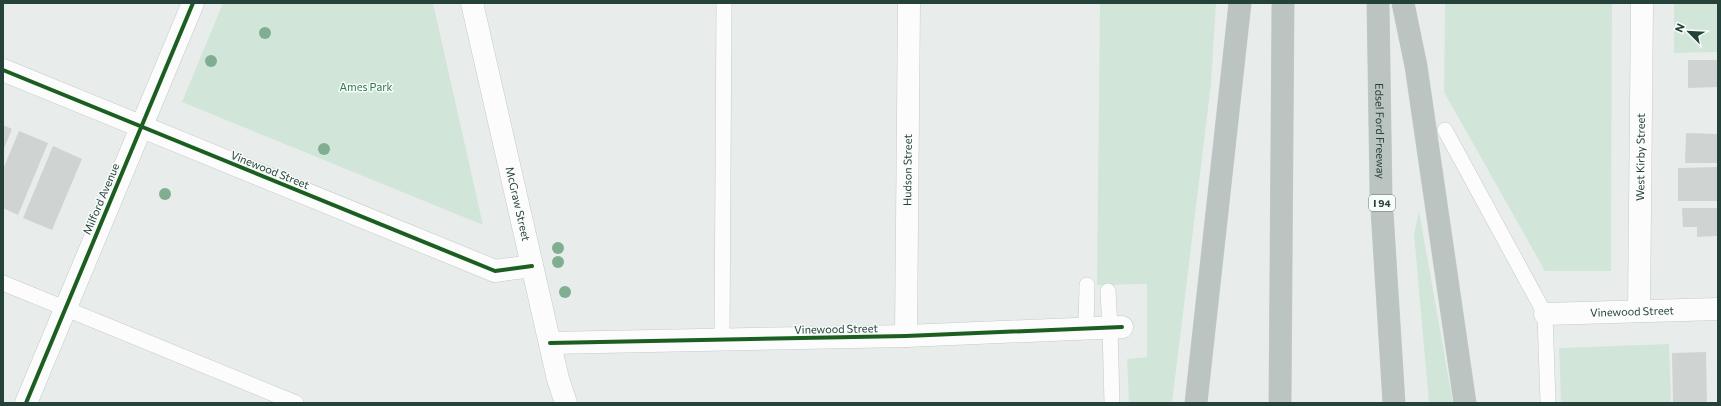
<svg xmlns="http://www.w3.org/2000/svg" width="1721" height="406" viewBox="0 0 1721 406" font-family="Commissioner,sans-serif">
<style>
.green{fill:#d1e6d8}
.building{fill:#cfd4d2}
.lines{fill:none;stroke-linecap:round;stroke-linejoin:round}
.lane-casing{stroke:#c5cac8;stroke-width:16}
.street-casing{stroke:#c5cac8;stroke-width:23}
.secondary-casing{stroke:#c3cbc8;stroke-width:23}
.highway-casing{stroke:#c3ccc9;stroke-width:23}
.lane{stroke:#fcfcfc;stroke-width:15}
.street{stroke:#fcfcfc;stroke-width:22}
.secondary{stroke:#fcfcfc;stroke-width:22}
.highway{stroke:#bcc4c2;stroke-width:22}
.cycleway-casing{stroke:#f7fbf9;stroke-width:6}
.cycleway{stroke:#1b5e20;stroke-width:4}
.tree{fill:#81ae93}
.labels{text-anchor:middle;stroke-width:3;stroke-linejoin:round;paint-order:stroke}
.shield{fill:#f7fbf9;stroke:#637a73;stroke-width:1}
.shield-label{font-size:10px;font-weight:bold;fill:#24423a}
.park-label{font-size:11px;fill:#2d7a4b;stroke:#f7fbf9}
.street-label{font-size:11px;fill:#24423a;stroke:#f7fbf9}
</style>
<rect width="100%" height="100%" fill="#e8edeb"/>
<path class="green" d="M223,3H433L483,225L182,102Z
M1100,3H1216L1211,84L1172,403H1129L1127,359L1147,357V284L1097,285Z
M1445,3H1612L1611,271H1545L1444,92Z
M1674,3H1718V52L1674,53Z
M1419,211L1453,403H1429L1414,234Z
M1669,344L1671,403H1561L1559,348Z"/>
<path class="building" d="M1688,60H1718V87L1688,88Z
M3,125L12,129L3,151Z
M19,131L48,143L18,215L3,208V169Z
M1686,133L1718,134V163H1685Z
M53,146L82,159L52,230L23,218Z
M1718,167V201H1678V168Z
M1682,208H1718V236L1697,237V227H1683Z
M1706,352L1707,403H1673L1672,353Z"/>
<g class="lines">
<g class="lane-casing">
<path id="lane" d="M1445,130L1545,314L1548,403
M3,283L296,403
M1108,291L1110,328L1112,403
M1086,329L1087,285
M722,340L724,3"/>
</g>
<g class="street-casing">
<g id="street">
<path d="M3,70L495,271L532,266"/>
<path id="s1" d="M1639,311L1642,3"/>
<path id="s2" d="M1545,314L1718,309"/>
<path id="s3" d="M906,336L909,3"/>
<path d="M550,343L906,336L1122,327"/>
<path d="M26,403L193,3"/>
</g>
</g>
<g class="secondary-casing">
<g id="secondary">
<path id="s4" d="M472,3L558,379L566,403"/>
</g>
</g>
<g class="highway-casing">
<g id="highway">
<path id="s5" d="M1378,3L1381,195L1394,403"/>
<path d="M1403,3L1416,66L1465,403"/>
<path d="M1196,403L1240,3"/>
<path d="M1280,403L1283,3"/>
</g>
</g>
<use href="#lane" class="lane"/>
<use href="#street" class="street"/>
<use href="#secondary" class="secondary"/>
<use href="#highway" class="highway"/>
<g class="cycleway-casing">
<path id="cycleway" d="M3,70L495,271L532,266
M550,343L906,336L1122,327
M26,403L193,3"/>
</g>
<use href="#cycleway" class="cycleway"/>
</g>
<g class="tree">
<circle cx="265" cy="33" r="6"/>
<circle cx="211" cy="61" r="6"/>
<circle cx="324" cy="149" r="6"/>
<circle cx="165" cy="194" r="6"/>
<circle cx="558" cy="248" r="6"/>
<circle cx="558" cy="262" r="6"/>
<circle cx="565" cy="292" r="6"/>
</g>
<g class="labels">
<rect class="shield" x="1369" y="195" width="26" height="16" rx="3"/>
<g class="shield-label">
<text x="1382" y="207">I 94</text>
</g>
<g class="park-label">
<text x="366" y="91">Ames Park</text>
</g>
<g class="street-label">
<text dy="4" stroke="none"><textPath href="#s5" startOffset="128">Edsel Ford Freeway</textPath></text>
<text dy="4" stroke="none"><textPath href="#s1" startOffset="154">West Kirby Street</textPath></text>
<text transform="translate(270 170) rotate(22)" y="4">Vinewood Street</text>
<text dy="4" stroke="none"><textPath href="#s3" startOffset="166">Hudson Street</textPath></text>
<text transform="translate(101 199) rotate(-67)" y="4">Milford Avenue</text>
<text dy="4" stroke="none"><textPath href="#s4" startOffset="206">McGraw Street</textPath></text>
<text dy="4" stroke="none"><textPath href="#s2" startOffset="87">Vinewood Street</textPath></text>
<text transform="translate(836 329) rotate(-1)" y="4">Vinewood Street</text>
</g>
</g>
<rect width="1721" height="406" fill="none" stroke="#24423a" stroke-width="8"/>
<g transform="translate(1689 32) rotate(294)" stroke="#f7fbf9" stroke-width="3" paint-order="stroke">
<path d="M0-3L7 15L0 10L-7 15Z" fill="#24423a"/>
<text y="-6" font-size="11" font-weight="bold" text-anchor="middle" fill="#24423a">N</text>
</g>
</svg>
